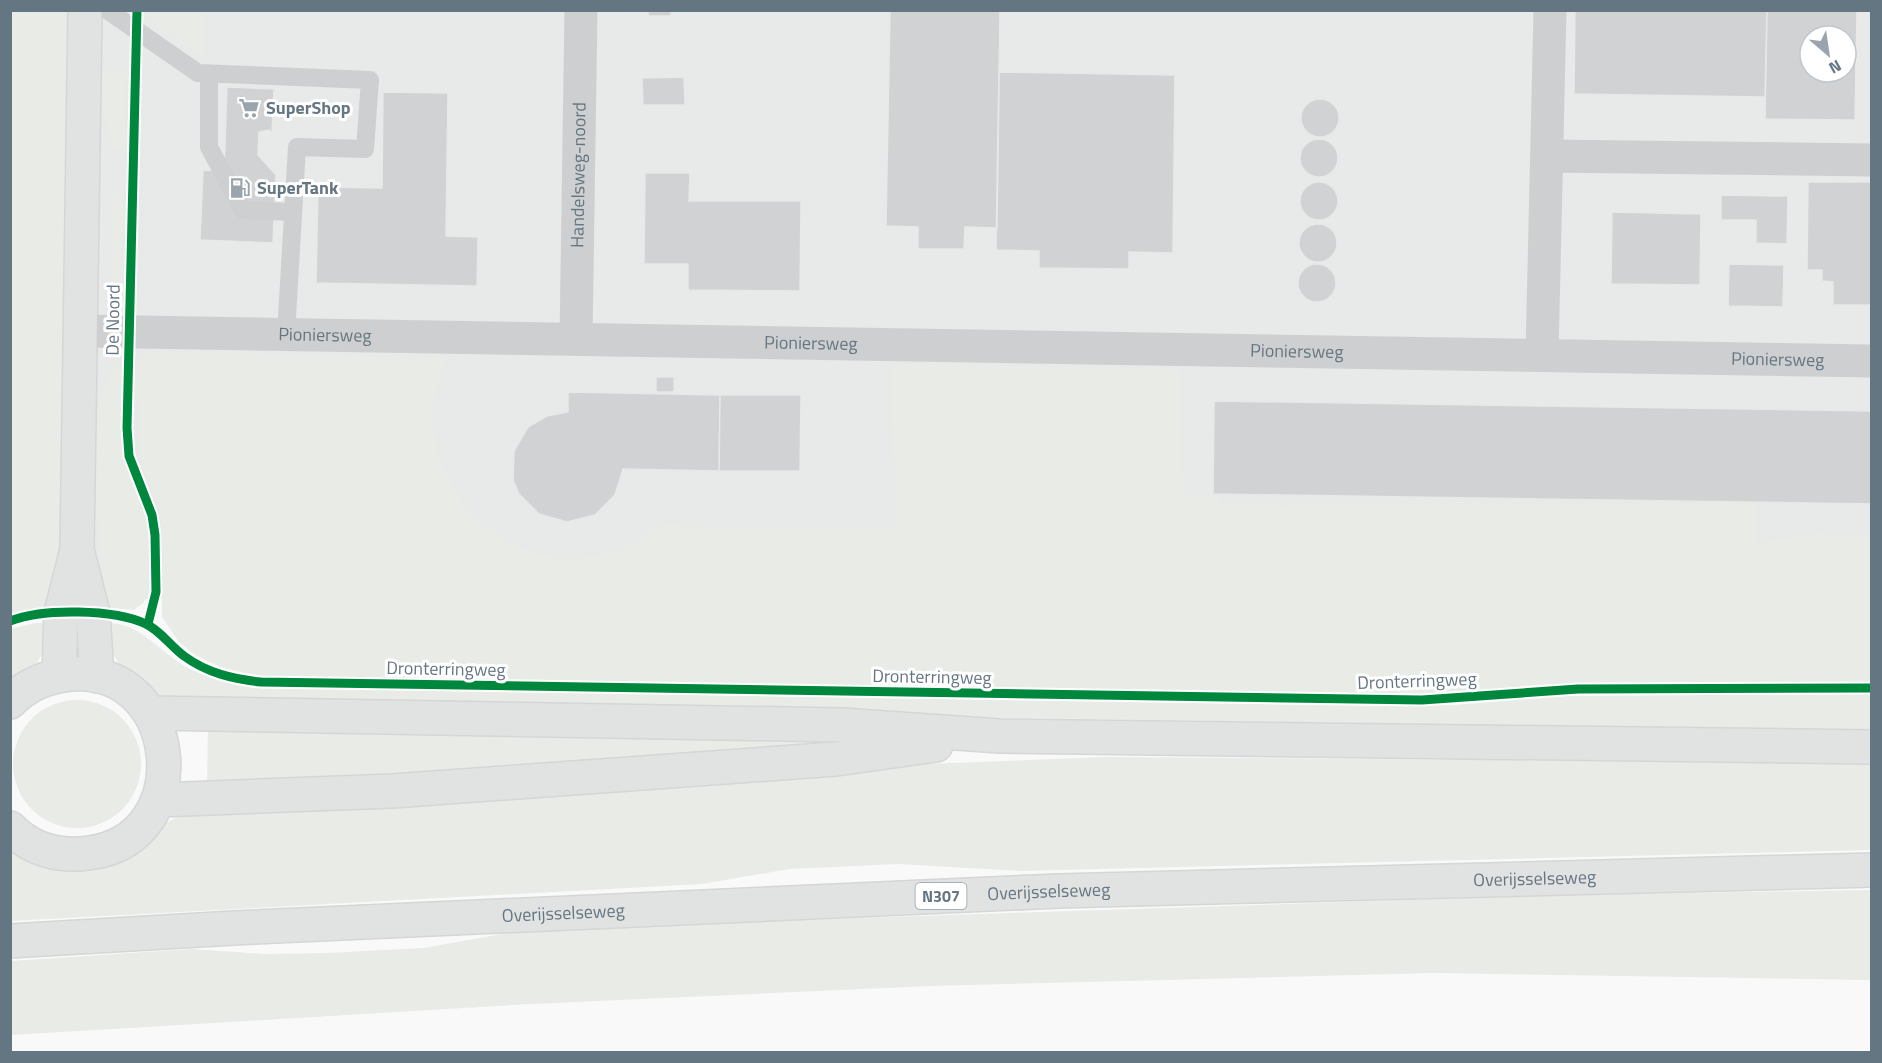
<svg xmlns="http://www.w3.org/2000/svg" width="1882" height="1063" viewBox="0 0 1882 1063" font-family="'Titillium Web',sans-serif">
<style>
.built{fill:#e8e9e9;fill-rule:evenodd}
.green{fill:#e8ebe6}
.building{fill:#d0d2d3;stroke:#e8e8e8;stroke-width:1.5;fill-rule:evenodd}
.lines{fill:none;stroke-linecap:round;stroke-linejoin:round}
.secondary-casing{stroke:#d5d6d7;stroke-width:36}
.highway-casing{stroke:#d5d6d6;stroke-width:36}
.lane{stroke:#cecfd0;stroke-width:18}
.street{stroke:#cecfd0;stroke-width:33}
.secondary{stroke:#e1e2e2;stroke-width:33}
.highway{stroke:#e1e2e2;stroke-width:33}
.cycleway-casing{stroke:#fff;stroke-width:13}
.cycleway{stroke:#00873e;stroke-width:9}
.labels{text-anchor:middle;stroke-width:6;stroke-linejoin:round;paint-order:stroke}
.shield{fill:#fff;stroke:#939fa8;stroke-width:1.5}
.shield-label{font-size:16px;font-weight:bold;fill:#657683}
.poi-label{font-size:18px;font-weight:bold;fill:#657683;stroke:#fff;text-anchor:start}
.street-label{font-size:18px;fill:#657683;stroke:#fff}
</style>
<rect width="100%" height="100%" fill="#f9f9f9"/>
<path class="built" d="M10,11H1871V674L232,598L11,601ZM1810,36H1846V72H1810Z"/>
<path class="green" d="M11,11H70L62,506L50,608L11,614Z
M137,11H205L204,58Z
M106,72L126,73L125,148H112L101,91L102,75Z
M113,193L124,194L121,299L114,293L111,283Z
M153,352L447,358C398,460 490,579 601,555C624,550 643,539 662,525L896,530L890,363L1180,369L1183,496L1218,495V506L1757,503L1756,544L1817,533L1871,535V683L1547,684L1434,695L258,676L220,667L195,655L179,642L162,617L163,526L155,498L138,454L137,364L143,355Z
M120,367L122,369L121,445L122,457L140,501L147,525V593L144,602L134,610L103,607C107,549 70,405 120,367Z
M35,623H47C45,659 38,665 11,687V629Z
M104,623C141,621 158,652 188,668C209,679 232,684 255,688L1383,706L1457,705L1562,696L1871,694V731L763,714L163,699C127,683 111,661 104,623Z
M13 764a64 64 0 1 1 128 0a64 64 0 1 1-128 0Z
M208,725L845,735L846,747L207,787Z
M1105,757L1871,763V850L1021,871L898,864L789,869L702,884L11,921V841L19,848L158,827L185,813L849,767Z
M1871,890V980L1433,973L929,986L531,1004L11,1035V961L191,949L264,954L326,953L424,948L507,933L798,920L1558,895Z"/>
<path class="building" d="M648,10H671V16H648Z
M890,10H1000L997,228L965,227L964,249H918V227L886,226Z
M1575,10H1767L1765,97L1574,94Z
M1767,10H1857L1855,120L1765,119ZM1810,36H1846V72H1810Z
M999,72L1175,75L1173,253L1129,252V269L1039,268V251L996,250Z
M684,77L685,105H643L642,78Z
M227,87L274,89L272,133L269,130L259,132L258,155L276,175L273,243L200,240L203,170L224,171Z
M383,92L448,93L446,236L478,237L477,286L316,283L318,187L382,188Z
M1301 118a19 19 0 1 1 38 0a19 19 0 1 1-38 0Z
M1300 158a19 19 0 1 1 38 0a19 19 0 1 1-38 0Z
M645,173H690L689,201H801L800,291L688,290V264H644Z
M1808,182H1872V305H1833V282L1822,281V270H1807Z
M1300 201a19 19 0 1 1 38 0a19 19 0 1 1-38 0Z
M1721,195L1788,196L1787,244L1756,243V220H1721Z
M1612,212L1701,214L1700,285L1611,284Z
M1299 243a19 19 0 1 1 38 0a19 19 0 1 1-38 0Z
M1729,264L1784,265L1783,307L1728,306Z
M1298 283a19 19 0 1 1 38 0a19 19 0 1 1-38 0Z
M656,377H674V392H656Z
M568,392L720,395L719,471L623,469L615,495L595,515L567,522L539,514L519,494L513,480L514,451L528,427L547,416L568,412Z
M720,395H801L800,471H719Z
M1214,401L1872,411V504L1213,494Z"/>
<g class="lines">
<g class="secondary-casing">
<path id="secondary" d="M78,554L93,613L97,676
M59,675L61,613L77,550L85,10
M10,702C26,685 48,676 71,674C182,665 200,839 89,853C60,857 31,850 10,828
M150,713L842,725L1000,736L1872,747
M159,800L392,791L836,759L936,745"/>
</g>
<g class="highway-casing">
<g id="highway">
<path id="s3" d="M10,941L234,928L1058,891L1872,870"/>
</g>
</g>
<path class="lane" d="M107,10L198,73L370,80L365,149L297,147L286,334
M209,74V147L243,210L293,212"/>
<g class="street">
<path d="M1547,156L1872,160"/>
<path id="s1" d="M82,331L1872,361"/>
<path id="s2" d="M576,339L581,10"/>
<path d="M1542,355L1550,10"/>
</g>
<use href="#secondary" class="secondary"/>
<use href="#highway" class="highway"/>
<g class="cycleway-casing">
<path id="cycleway" d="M137,10L127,428L129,456L152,515L155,535L156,592L148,624
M10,621C43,608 114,609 146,624C160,630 171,647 184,656C207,673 233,679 261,682L1422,700L1578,689L1872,688"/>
</g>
<use href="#cycleway" class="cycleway"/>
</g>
<defs>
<g id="supermarket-bare" transform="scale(1.62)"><path d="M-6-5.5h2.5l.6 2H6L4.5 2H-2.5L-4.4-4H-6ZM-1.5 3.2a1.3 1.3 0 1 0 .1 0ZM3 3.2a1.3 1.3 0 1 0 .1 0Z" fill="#99a4ac" stroke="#fff" stroke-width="2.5" paint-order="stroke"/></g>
<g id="fuel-bare" transform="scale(1.62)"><path d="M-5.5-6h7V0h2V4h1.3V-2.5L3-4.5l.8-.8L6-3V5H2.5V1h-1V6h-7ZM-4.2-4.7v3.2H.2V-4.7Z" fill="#99a4ac" stroke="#fff" stroke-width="2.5" paint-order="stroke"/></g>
</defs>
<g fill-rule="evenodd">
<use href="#supermarket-bare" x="249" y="108"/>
<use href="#fuel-bare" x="240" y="188"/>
</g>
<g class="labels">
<rect class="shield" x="915.5" y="883" width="51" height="26" rx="4.5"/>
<g class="shield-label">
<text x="941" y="902">N307</text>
</g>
<g class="poi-label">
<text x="266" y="114">SuperShop</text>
<text x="257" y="194">SuperTank</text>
</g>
<g class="street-label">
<text dy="6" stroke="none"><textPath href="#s2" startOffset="164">Handelsweg-noord</textPath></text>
<text transform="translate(113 320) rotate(-89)" y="6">De Noord</text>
<text dy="6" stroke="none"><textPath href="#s1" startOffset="243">Pioniersweg</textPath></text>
<text dy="6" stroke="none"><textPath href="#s1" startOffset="729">Pioniersweg</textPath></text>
<text dy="6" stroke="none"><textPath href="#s1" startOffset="1215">Pioniersweg</textPath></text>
<text dy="6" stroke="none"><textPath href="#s1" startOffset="1696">Pioniersweg</textPath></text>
<text transform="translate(446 669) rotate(1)" y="6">Dronterringweg</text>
<text transform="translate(932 677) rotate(1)" y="6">Dronterringweg</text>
<text transform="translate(1417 681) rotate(-2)" y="6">Dronterringweg</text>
<text dy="6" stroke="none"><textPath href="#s3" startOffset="1526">Overijsselseweg</textPath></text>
<text dy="6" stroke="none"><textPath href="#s3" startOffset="1040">Overijsselseweg</textPath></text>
<text dy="6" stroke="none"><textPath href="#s3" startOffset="554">Overijsselseweg</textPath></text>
</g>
</g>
<rect width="1882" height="1063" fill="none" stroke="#657683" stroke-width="24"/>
<g transform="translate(1828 54) rotate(151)"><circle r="28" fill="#ffffff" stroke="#c1c8cd" stroke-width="1.5"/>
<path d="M0-4.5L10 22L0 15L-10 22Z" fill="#99a4ac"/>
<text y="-9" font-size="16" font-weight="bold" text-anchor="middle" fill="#657683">N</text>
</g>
</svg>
